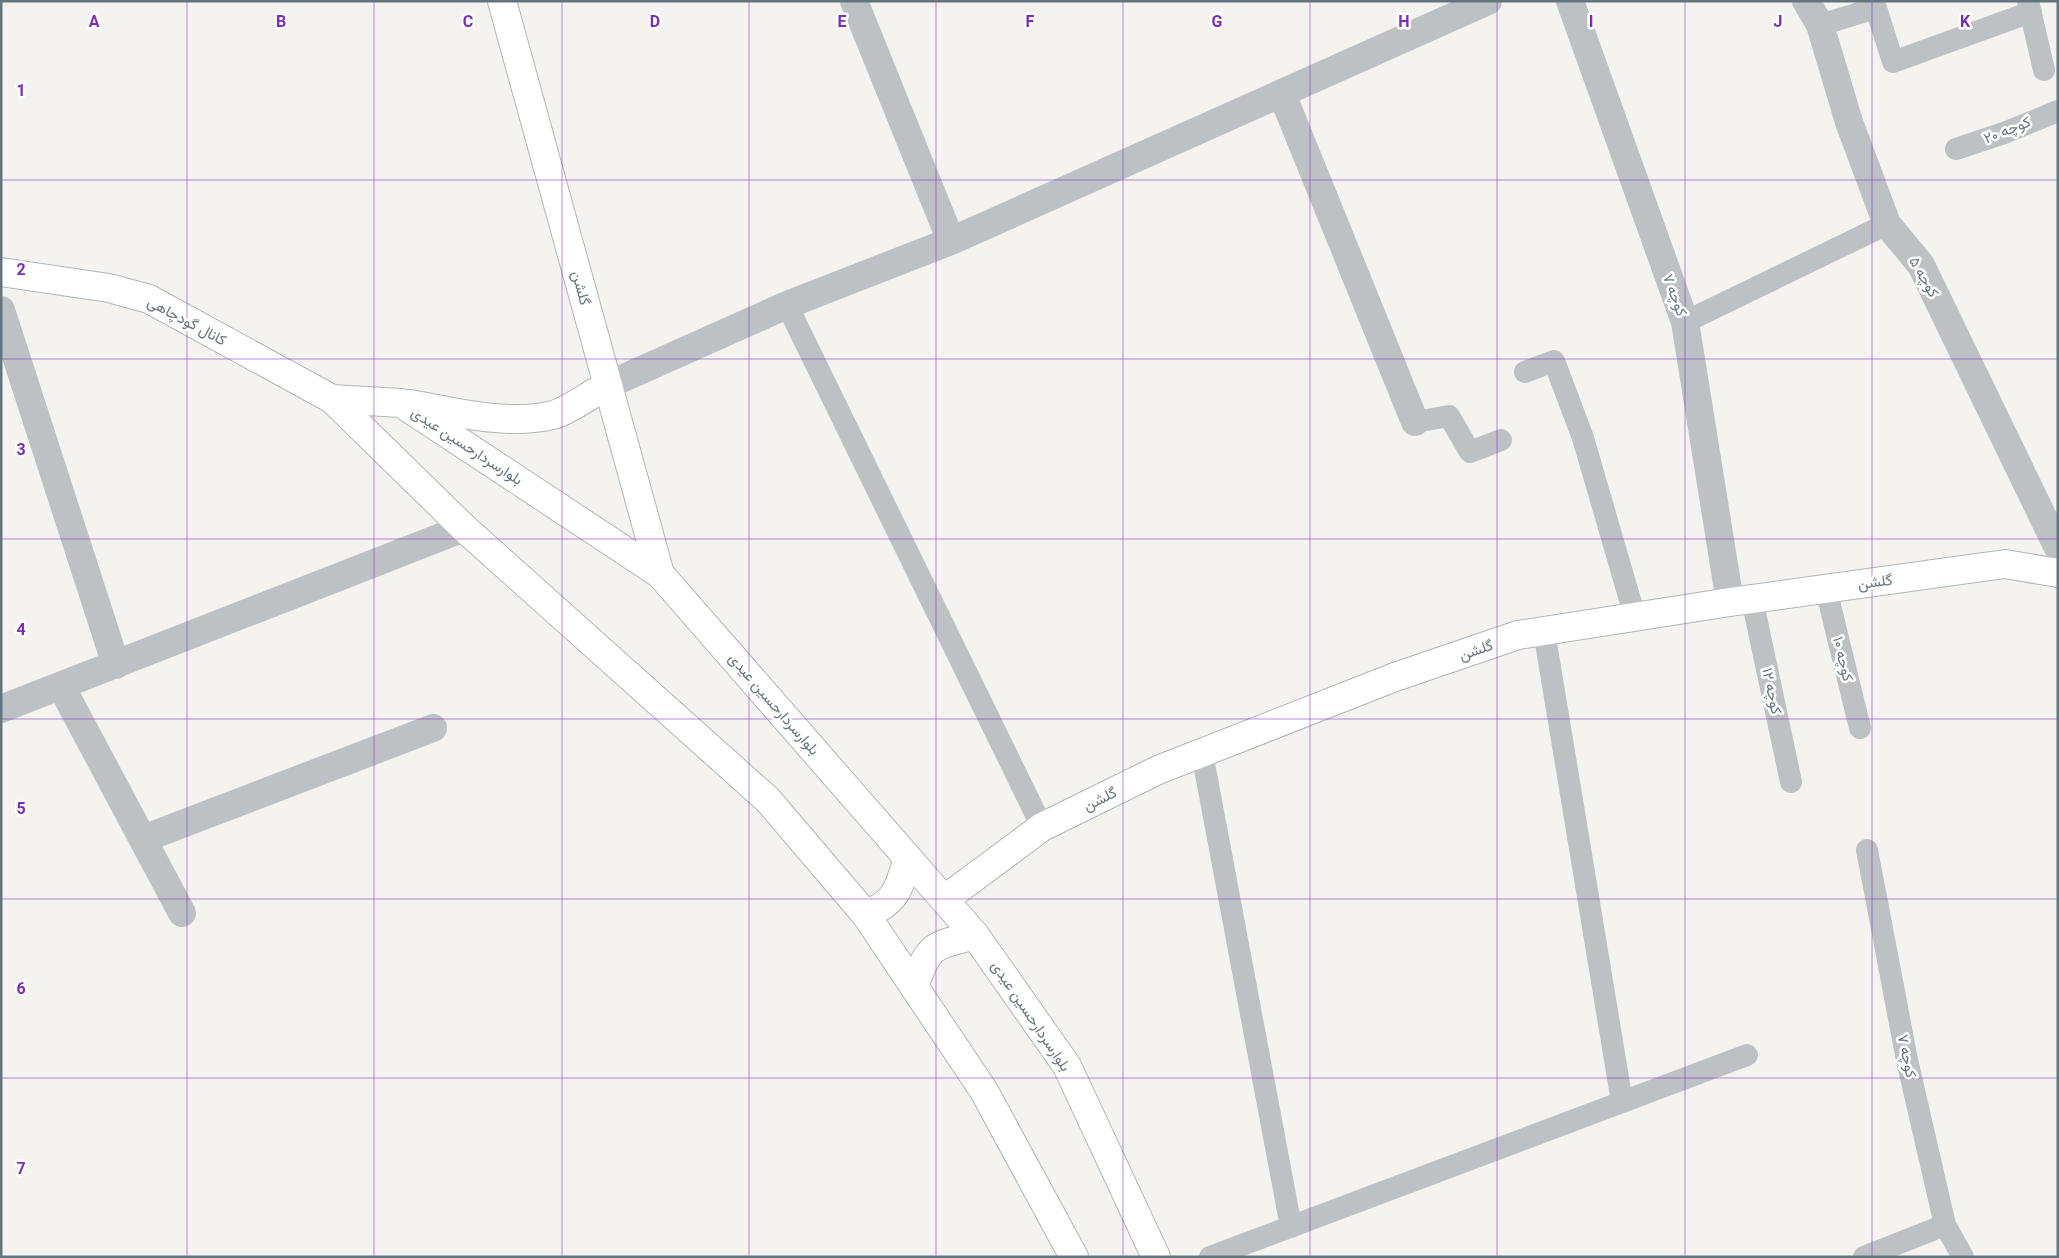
<svg xmlns="http://www.w3.org/2000/svg" width="2059" height="1258" viewBox="0 0 2059 1258" font-family="Roboto,Vazirmatn,sans-serif">
<style>
.lines{fill:none;stroke-linecap:round;stroke-linejoin:round}
.secondary-casing{stroke:#b0b5b8;stroke-width:30}
.lane{stroke:#bdc1c4;stroke-width:22}
.street{stroke:#bdc1c4;stroke-width:28}
.secondary{stroke:#fff;stroke-width:28}
.grid{fill:none;stroke:#7b2cbf;stroke-width:1;stroke-opacity:0.55}
.labels{text-anchor:middle;stroke-width:5;stroke-linejoin:round;paint-order:stroke}
.street-label{font-size:15px;fill:#65757e;stroke:#fff}
.grid-label{font-size:16px;text-anchor:middle;font-weight:bold;fill:#7b2cbf;stroke:#fff;stroke-width:5;stroke-linejoin:round;paint-order:stroke}
</style>
<rect width="100%" height="100%" fill="#f4f3f0"/>
<g class="lines">
<g class="secondary-casing">
<path id="secondary" d="M502,1L660,574
M1,272L109,288L149,299L332,399L464,528L768,800L866,915L984,1091L1074,1257
M332,399L401,403L660,574L975,935L1067,1066L1156,1257
M410,404C455,412 508,426 553,415C569,411 592,393 608,385
M945,899L1042,827L1158,770L1395,677L1518,635L1730,602L2005,564L2058,573
M866,915C898,900 898,890 908,858
M914,986C930,943 932,947 975,935"/>
</g>
<path class="lane" d="M2028,1L2044,70
M1820,25L1876,8L1893,62L2031,12
M1956,149L2004,133L2058,111
M787,305L1042,827
M1685,322L1887,224
M1525,372L1554,361L1583,438L1635,617
M1415,422L1449,416L1470,452L1501,440
M1826,589L1860,728
M1752,599L1791,782
M1544,631L1622,1102
M1202,753L1291,1227
M1867,850L1907,1060L1945,1225L1963,1257
M1210,1257L1747,1055
M1864,1257L1945,1225"/>
<path class="street" d="M854,1L951,241
M1570,1L1685,322L1730,602
M1806,1L1820,25L1849,122L1887,224L1921,265L2058,548
M1282,94L1415,422
M1,310L116,665
M608,385L787,305L951,241L1488,1
M61,686L182,913
M1,709L464,528
M143,839L433,728"/>
<use href="#secondary" class="secondary"/>
</g>
<path class="grid" d="M187,1V1257M374,1V1257M562,1V1257M749,1V1257M936,1V1257M1123,1V1257M1310,1V1257M1497,1V1257M1685,1V1257M1872,1V1257M1,180H2058M1,359H2058M1,539H2058M1,719H2058M1,899H2058M1,1078H2058"/>
<g class="labels">
<g class="street-label">
<text transform="translate(2007 130) rotate(-22)" y="5">کوچه ۲۰</text>
<text transform="translate(1924 277) rotate(60)" y="5">کوچه ۵</text>
<text transform="translate(581 288) rotate(75)" y="5">گلشن</text>
<text transform="translate(1675 295) rotate(70)" y="5">کوچه ۷</text>
<text transform="translate(187 321) rotate(28)" y="5">کانال گودچاهی</text>
<text transform="translate(467 446) rotate(33)" y="5">بلوارسردارحسین عیدی</text>
<text transform="translate(1875 582) rotate(-8)" y="5">گلشن</text>
<text transform="translate(1476 650) rotate(-19)" y="5">گلشن</text>
<text transform="translate(1843 659) rotate(76)" y="5">کوچه ۱۰</text>
<text transform="translate(1772 691) rotate(78)" y="5">کوچه ۱۲</text>
<text transform="translate(774 704) rotate(49)" y="5">بلوارسردارحسین عیدی</text>
<text transform="translate(1100 799) rotate(-26)" y="5">گلشن</text>
<text transform="translate(1031 1016) rotate(56)" y="5">بلوارسردارحسین عیدی</text>
<text transform="translate(1907 1056) rotate(78)" y="5">کوچه ۷</text>
</g>
</g>
<g class="grid-label">
<text x="94" y="27">A</text>
<text x="281" y="27">B</text>
<text x="468" y="27">C</text>
<text x="655" y="27">D</text>
<text x="842" y="27">E</text>
<text x="1030" y="27">F</text>
<text x="1217" y="27">G</text>
<text x="1404" y="27">H</text>
<text x="1591" y="27">I</text>
<text x="1778" y="27">J</text>
<text x="1965" y="27">K</text>
<text x="21" y="96">1</text>
<text x="21" y="275">2</text>
<text x="21" y="455">3</text>
<text x="21" y="635">4</text>
<text x="21" y="814">5</text>
<text x="21" y="994">6</text>
<text x="21" y="1174">7</text>
</g>
<rect width="2059" height="1258" fill="none" stroke="#65757e" stroke-width="5"/>
</svg>
